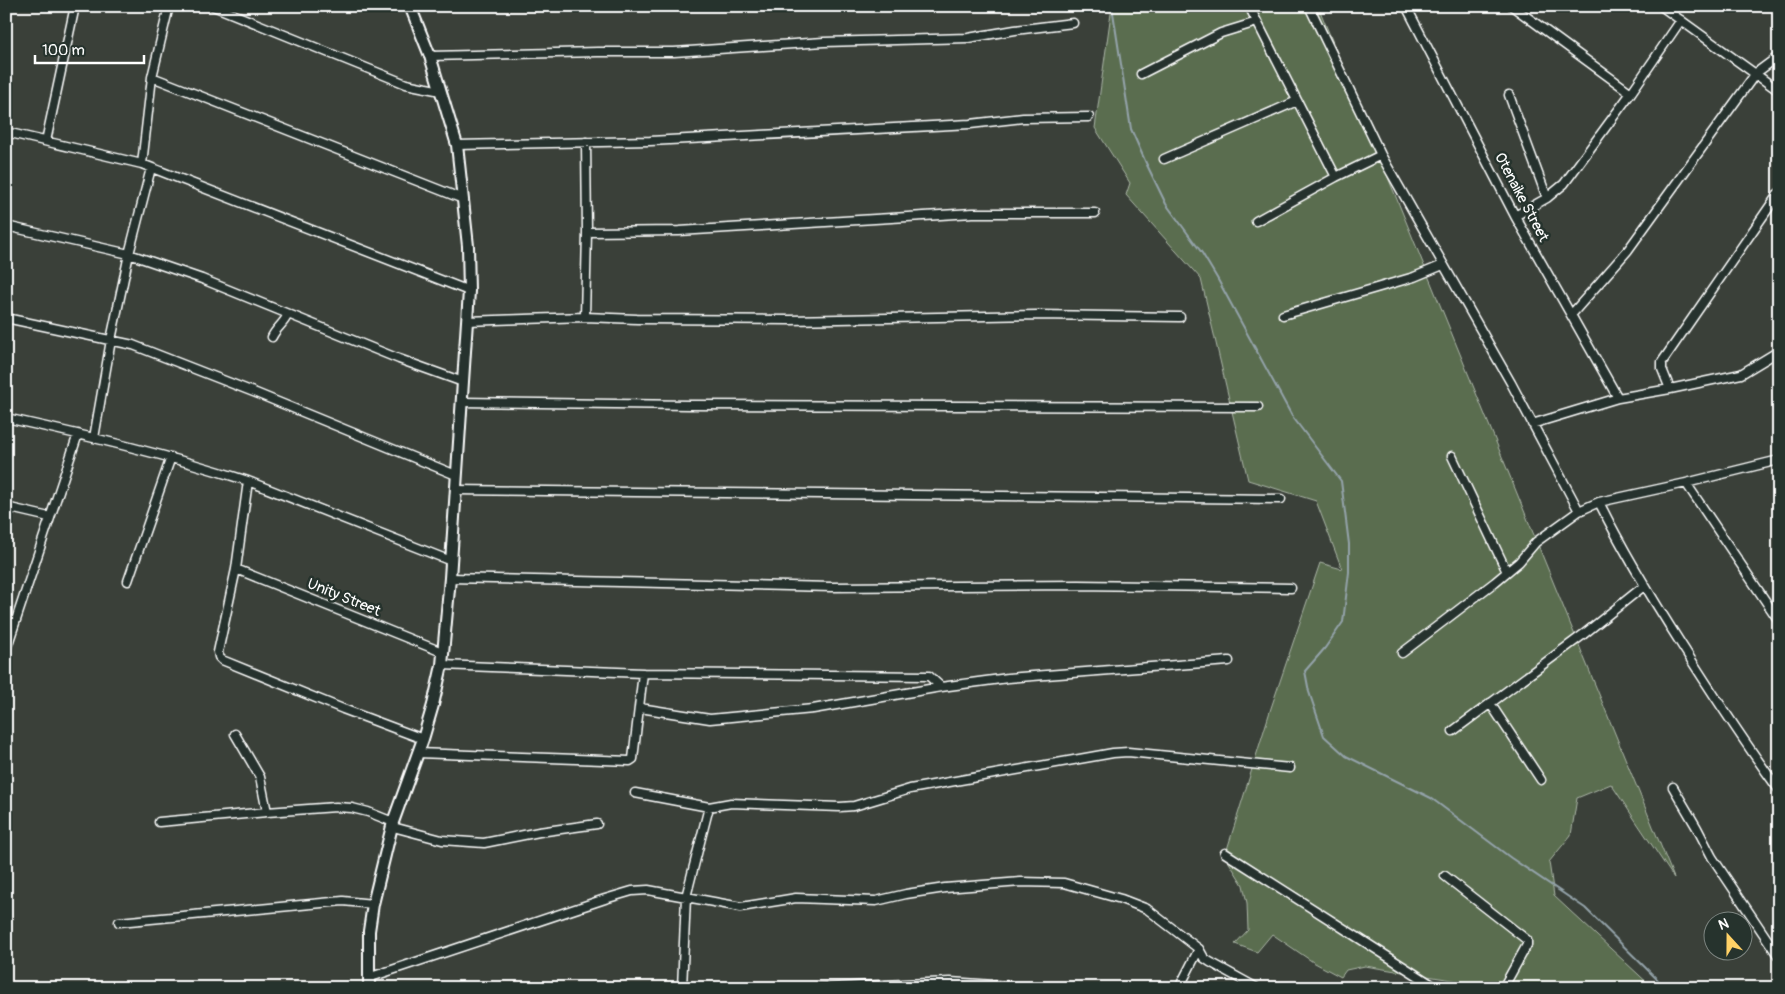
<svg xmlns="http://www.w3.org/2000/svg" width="1785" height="994" viewBox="0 0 1785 994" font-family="Pangolin,sans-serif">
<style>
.green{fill:#5a6d50;stroke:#acb6a8}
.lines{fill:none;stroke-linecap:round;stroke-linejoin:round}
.stream{stroke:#94a3aa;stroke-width:2}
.street-casing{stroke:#fff;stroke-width:11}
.secondary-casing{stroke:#fff;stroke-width:14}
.street{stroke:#26332d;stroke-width:8}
.secondary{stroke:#26332d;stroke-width:10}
.labels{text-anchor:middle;stroke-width:5;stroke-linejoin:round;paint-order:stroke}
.street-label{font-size:15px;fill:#fff;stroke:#26332d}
</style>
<rect width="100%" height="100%" fill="#3a4039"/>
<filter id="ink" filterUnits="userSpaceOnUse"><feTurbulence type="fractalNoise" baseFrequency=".02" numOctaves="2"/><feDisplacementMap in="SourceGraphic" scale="10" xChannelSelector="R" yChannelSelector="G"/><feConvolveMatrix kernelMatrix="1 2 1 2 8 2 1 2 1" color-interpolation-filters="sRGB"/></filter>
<g filter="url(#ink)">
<path class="green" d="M1112,6H1318L1674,878L1611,784L1577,798L1571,835L1549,862L1554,896L1653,988H1502L1365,966L1346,970L1341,977L1313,962L1272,934L1257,952L1235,944L1248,930L1247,903L1243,885L1225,856L1271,708L1320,563L1342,569L1316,501L1248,480L1201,279L1126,195L1130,183L1095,128Z"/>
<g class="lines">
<path class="stream" d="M1112,6L1131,129L1146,163L1166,204L1202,253L1217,278L1292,416L1341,481L1349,544V572L1343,622L1325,648L1305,671L1309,692L1324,736L1346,756L1431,798L1511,858L1585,908L1666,988"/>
<g class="street-casing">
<path id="street" d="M213,6L406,84L441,91
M1249,6L1336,177
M1309,6L1381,155L1511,383L1579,511
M1406,6L1515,216L1618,398
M1512,6L1631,93
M1661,6L1779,91
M6,7L7,6
M430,56L598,52H674L824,42L968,38L1015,30L1073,23
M1141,74L1221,33L1257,22
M152,77L463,199
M1509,95L1547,198
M6,132L142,164L469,291
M46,141L75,6
M457,145L650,141L970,124L1023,118L1089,117
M1164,159L1297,101
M142,164L152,77L169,6
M1515,216L1547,198L1564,184L1631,93L1681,20
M1256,221L1336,177L1381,155
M6,226L129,254L202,279L399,359L463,382
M587,232L679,231L973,213H1095
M1283,315L1414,277L1443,265
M1571,315L1628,250L1756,73L1779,56
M585,317L587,232L586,142
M6,318L133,345L256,393L456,475
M467,321L585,317L637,319L790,320L1037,315L1180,317
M272,337C276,328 284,324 288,314
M1670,389L1662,369V362L1779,193
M461,402L690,405L1258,407
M6,418C88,436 169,455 248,481L451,561
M1532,424L1618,398L1670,389L1741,374L1779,351
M94,438L111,340L129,254L151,168
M1452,456L1507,572
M248,481L236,569L218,652L219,657L222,660L343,709L423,739
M1686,483L1779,621
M456,490L1281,499
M1599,502C1624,553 1653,600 1683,647C1714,696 1745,743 1779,790
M6,507L49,517
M236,569L442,652
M450,578L832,587L1078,585L1291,588
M128,581L171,457
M6,650L78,434
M1402,653L1495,582L1519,562L1536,542L1579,511L1599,502L1686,483L1779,460
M442,665L643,673L929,676L941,687
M1490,703L1541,780
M640,708L710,719L813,709L941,687L1008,678L1229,661
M1453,731L1584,634L1644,586
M235,734L260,777L267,812
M418,753L630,761L633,759L643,673
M1673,787L1697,828L1712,857L1779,957
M635,793L709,807L731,803L840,807L854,806L910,789L1113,753L1128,752L1290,768
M159,822L267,812L336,807L352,808L368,812L393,822
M393,827L442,840L484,843L539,832L597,824
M1225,853L1437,988
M1445,876L1527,940V945L1503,988
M119,922L343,901L373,904
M368,978L605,899L632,891L648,890L741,907L796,898L876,901L906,894L945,888L1021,882L1064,883L1121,899L1147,909L1199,949L1204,958L1210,962L1257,988
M682,988L686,897L709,807
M815,988L950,982L1009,986L1015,988
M1179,988L1199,949"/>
</g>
<g class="secondary-casing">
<path id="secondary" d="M369,988V931L373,904L393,822L423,739L433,705L442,665L450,578L469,291L468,246L457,145L430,56L410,6"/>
</g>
<use href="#street" class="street"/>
<use href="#secondary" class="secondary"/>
</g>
</g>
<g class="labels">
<g class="street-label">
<text transform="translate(1522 197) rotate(62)" y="5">Otenaike Street</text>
<text transform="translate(344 597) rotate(22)" y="5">Unity Street</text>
</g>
</g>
<rect width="1785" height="994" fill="none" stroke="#26332d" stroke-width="25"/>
<rect x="12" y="12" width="1760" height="969" fill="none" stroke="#fff" stroke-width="2" filter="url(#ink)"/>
<g transform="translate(1728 936) rotate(339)"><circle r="24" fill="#26332d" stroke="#7d8581"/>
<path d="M0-4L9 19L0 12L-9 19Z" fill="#ffd166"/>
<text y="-8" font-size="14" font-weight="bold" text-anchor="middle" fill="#ffffff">N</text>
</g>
<path d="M35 55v8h109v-8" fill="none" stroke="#ffffff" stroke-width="2.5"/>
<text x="42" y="55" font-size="15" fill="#ffffff" stroke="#26332d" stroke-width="4" paint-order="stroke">100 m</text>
</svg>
